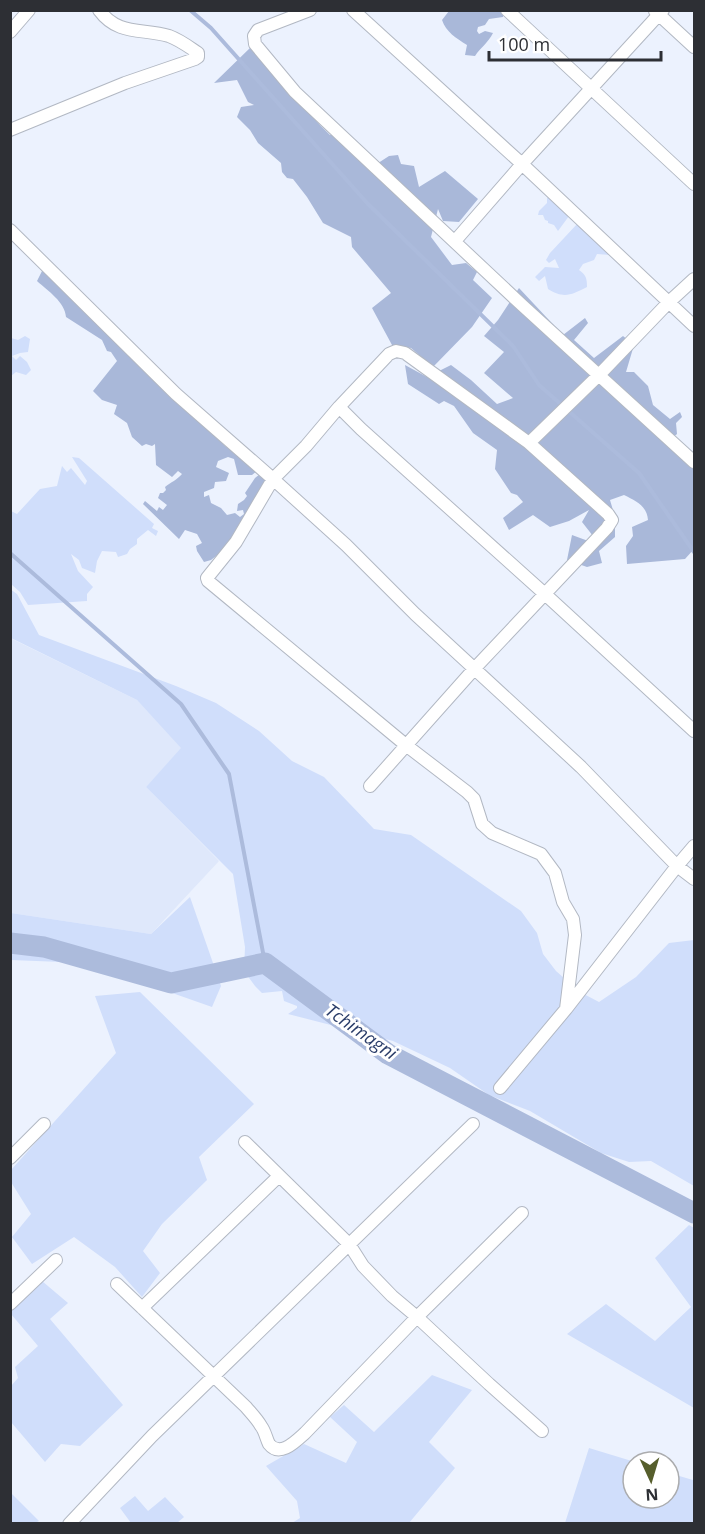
<svg xmlns="http://www.w3.org/2000/svg" width="705" height="1534" viewBox="0 0 705 1534" font-family="'Open Sans',sans-serif">
<style>
.built{fill:#dfe8fb}
.green{fill:#d0defb}
.forest{fill:#a9b8d9}
.lines{fill:none;stroke-linecap:round;stroke-linejoin:round}
.stream{stroke:#acbbdc;stroke-width:4}
.river{stroke:#acbbdc;stroke-width:21}
.minor-casing{stroke:#b2b8c3;stroke-width:14}
.minor{stroke:#fff;stroke-width:12}
.labels{text-anchor:middle;stroke-width:6;stroke-linejoin:round;paint-order:stroke}
.water-label{font-size:18px;font-style:italic;fill:#2b3e6a;stroke:#fff}
</style>
<rect width="100%" height="100%" fill="#ecf2fe"/>
<path class="built" d="M10,638L137,700L182,748L146,787L219,861L151,934L11,913Z"/>
<path class="green" d="M551,196L569,216L558,231L554,225L548,223V221L545,220L543,215H538L539,211L547,203V198Z
M578,223L610,255L597,254L594,260L583,264L579,270C586,275 587,278 587,287C571,295 564,299 548,289L545,276L539,281L535,277L545,267L559,268L555,259L549,263L546,260L550,253Z
M25,336L30,339L28,352L20,353L12,356L16,360L20,356L27,362L31,370L26,375L16,372L11,376V338L18,340Z
M72,457L79,458L154,524L152,528L158,531L156,536L148,530L137,539V544L130,549L127,554L118,557L116,552L102,551L97,561L95,573L82,568L79,560L71,554L78,571L93,587L87,594V601L28,605L20,592L11,584V511L17,514L40,489L57,486L62,466L67,472L71,468L85,485L87,481Z
M10,589L17,594L39,635L176,686L216,703L259,731L292,761L324,777L374,829L411,835L521,911L537,933L543,954L556,971L580,992L599,1002L636,977L669,943L694,940V1186L651,1161L629,1162L601,1153L530,1111L489,1095L450,1068L393,1041L288,1014L297,1008V1006L284,1001L282,991L262,993L255,986L244,971L245,947L233,874L146,787L181,748L137,700L11,638Z
M190,897L221,986L212,1007L87,963L11,960V913L151,934Z
M140,992L254,1104L199,1157L207,1180L162,1224L143,1251L160,1273L142,1297L115,1267L74,1237L32,1264L12,1237L31,1214L11,1182V1170L116,1053L95,996Z
M689,1225L694,1228V1408L567,1334L606,1304L655,1341L691,1307L655,1258Z
M42,1281L68,1303L50,1319L123,1405L80,1446L61,1444L45,1462L11,1422V1386L18,1378L15,1367L38,1346L11,1314V1310Z
M432,1375L472,1390L429,1442L455,1468L409,1523H292L300,1518L297,1501L266,1466L304,1444L346,1463L357,1442L330,1417L344,1405L374,1432Z
M589,1448L635,1462H633V1498H669V1473L693,1480L694,1523H565Z
M10,1493H11L39,1521L35,1523H11Z
M135,1496L148,1511L165,1497L184,1517L177,1523H131L120,1508Z"/>
<path class="forest" d="M449,11H504L503,17L489,19L485,25L478,27L477,31L479,34L485,31L493,33C488,43 481,47 475,56L465,55L467,45C456,38 446,32 442,20Z
M251,47L320,125L330,135L335,134L369,169L389,156L398,155L401,164L414,166L419,187L445,171L478,199L459,222L443,221L438,209L431,237L452,265L466,263L477,272L473,280L492,298L472,327L433,367L411,348L392,345L372,308L391,293L352,247L351,237L323,223L307,197L293,179L287,178L282,172L281,163L258,143L250,130L237,117L241,107L254,105L248,102L237,80L214,83Z
M43,269L224,445L257,471L252,475H238L234,459L228,457L218,461L216,467L229,473L226,481L215,482L214,488L204,492V497L209,495L211,503L221,508L227,515L235,513L240,517L244,514L243,510L237,511L238,504L244,500L247,496L245,493L255,478L260,474L270,479L225,549L211,560L204,562L197,551L196,546L202,543L197,534L185,530L179,539L143,504L145,501L157,511L159,507L163,510L167,505L158,498L160,493H163L166,490L165,487C171,482 177,480 182,474L178,471L172,477L156,465L155,444L152,446L146,444L142,446L132,437L127,423L114,414L117,405L102,400L93,391L117,361L111,352L107,351L102,340L66,317C65,302 48,291 37,281Z
M519,288L563,335L585,318L588,323L574,340L594,358L623,336L634,345L626,372H634L648,386L653,405L670,419L680,412L682,417L676,423L677,434L666,443L690,467L694,463V549L685,559L627,564L626,546L633,536L632,527L648,520C647,506 636,501 624,495L610,500L615,517V537L599,551L602,563L587,567L567,560L572,535L591,542L593,536L582,522L589,510L569,521L550,527L533,515L509,530L503,518L523,502L517,495L511,493L495,469L497,450L473,433L454,406L444,401L439,404L408,384L405,365L427,377L451,365L471,380L497,404L513,398L484,373L504,352L484,336L498,320Z"/>
<g class="lines">
<path class="stream" d="M190,10L211,28L368,204L513,346L539,385L639,473L694,552
M10,553L181,704L229,774L265,963"/>
<path class="river" d="M10,943L44,947L171,983L265,963L388,1054L694,1213"/>
<g class="minor-casing">
<path id="minor" d="M310,10L258,30L254,36L255,44L295,92L523,306L694,462
M353,10L522,164L694,326
M507,10L694,184
M655,11L694,47
M10,32L29,10
M10,130L125,83L195,59L198,57V53C189,47 180,40 169,36C142,28 118,36 99,10
M10,230L176,394L273,479L346,545L415,614L581,767L677,866L694,879
M455,241L522,164L663,10
M339,407L361,429L546,595L694,731
M529,443L599,375L669,302L694,279
M370,786L475,668L607,528L612,520L608,514L529,443L405,353L396,351L389,354L339,407L306,446L273,479L236,542L207,578L208,581L407,746L467,792L474,799L482,824L492,833L541,854L555,873L563,902L573,919L575,935L566,1009
M500,1088L566,1009L677,866L694,846
M245,1142L349,1244L363,1266L392,1296L417,1317L489,1384L542,1431
M10,1158L44,1124
M117,1284L246,1407C251,1413 257,1419 261,1426C265,1431 266,1438 269,1444C280,1458 296,1441 305,1433L417,1317L522,1213
M10,1304L56,1260
M142,1308L279,1176
M69,1524L152,1436L473,1124"/>
</g>
<use href="#minor" class="minor"/>
</g>
<g class="labels">
<g class="water-label">
<text transform="translate(361 1032) rotate(35)" y="6">Tchimagni</text>
</g>
</g>
<rect width="705" height="1534" fill="none" stroke="#2d2f34" stroke-width="24"/>
<g transform="translate(651 1480) rotate(176)"><circle r="28" fill="#ffffff" stroke="#abacae" stroke-width="1.5"/>
<path d="M0-4.5L10 22L0 15L-10 22Z" fill="#565e2c"/>
<text y="-9" font-size="16" font-weight="bold" text-anchor="middle" fill="#2d2f34">N</text>
</g>
<path d="M489 51v9h172v-9" fill="none" stroke="#2d2f34" stroke-width="3"/>
<text x="498" y="51" font-size="18" fill="#2d2f34" stroke="#ffffff" stroke-width="4.5" paint-order="stroke">100 m</text>
</svg>
